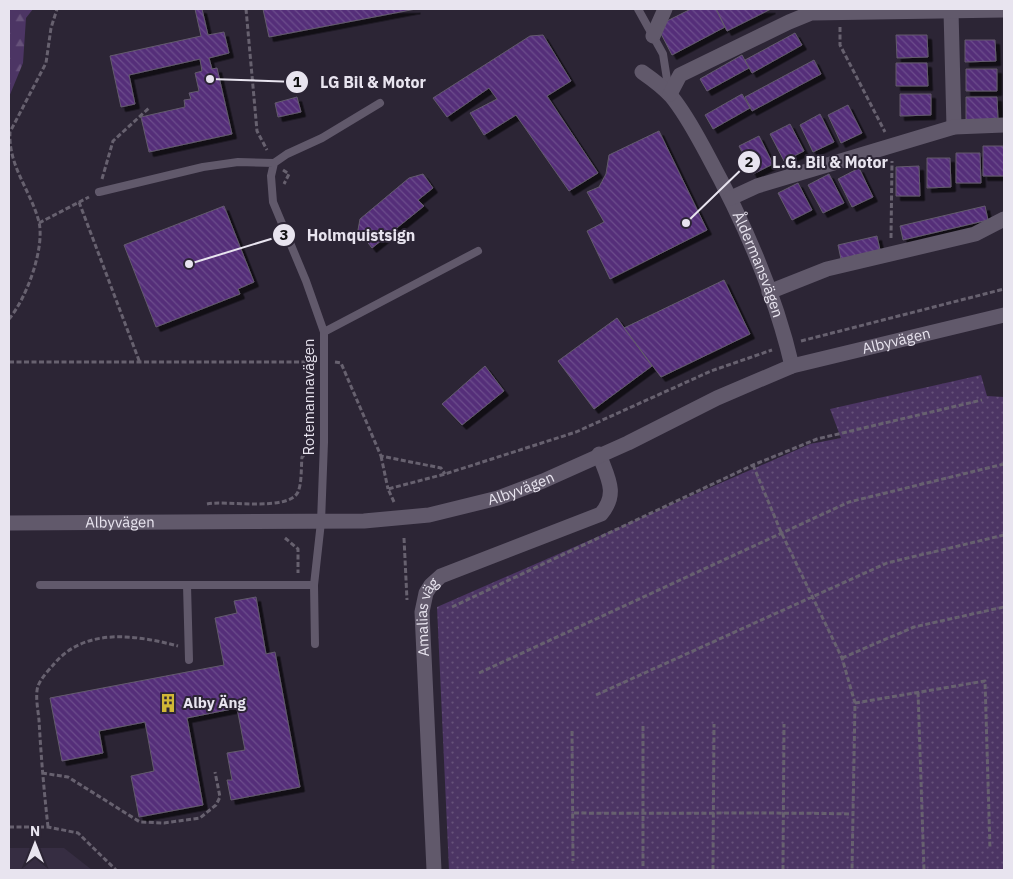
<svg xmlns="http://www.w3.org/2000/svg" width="1013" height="879" viewBox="0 0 1013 879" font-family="'IBM Plex Sans',sans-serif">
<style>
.built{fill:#362d42}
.grass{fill:url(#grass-dots)}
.forest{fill:url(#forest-firs)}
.building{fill:url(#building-back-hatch);stroke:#635b6d;filter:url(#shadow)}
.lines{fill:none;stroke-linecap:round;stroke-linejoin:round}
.path{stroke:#67616f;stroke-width:3;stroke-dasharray:5 2.5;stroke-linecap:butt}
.lane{stroke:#61596b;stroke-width:8}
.street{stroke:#61596b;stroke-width:15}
.secondary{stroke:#61596b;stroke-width:15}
.labels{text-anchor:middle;stroke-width:4;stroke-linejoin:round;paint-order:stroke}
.street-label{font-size:15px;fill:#e8e4ef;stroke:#2c2535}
.poi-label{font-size:15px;font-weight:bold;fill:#e8e4ef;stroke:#2c2535;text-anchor:start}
.leader{fill:none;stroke:#e8e4ef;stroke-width:2}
.callout-dot{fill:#e8e4ef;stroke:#2c2535;stroke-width:2}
.mark-label{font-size:15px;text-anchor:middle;font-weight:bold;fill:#111}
.callout-label{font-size:16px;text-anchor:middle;font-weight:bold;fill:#e8e4ef;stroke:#2c2535;stroke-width:4;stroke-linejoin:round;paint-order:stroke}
</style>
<defs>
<pattern id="grass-dots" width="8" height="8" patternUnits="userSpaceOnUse" patternTransform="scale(1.25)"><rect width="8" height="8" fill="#4c3564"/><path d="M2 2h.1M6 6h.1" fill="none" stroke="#66527a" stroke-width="1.8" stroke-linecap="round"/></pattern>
<pattern id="forest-firs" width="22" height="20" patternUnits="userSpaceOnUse" patternTransform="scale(1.25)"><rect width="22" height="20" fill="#4c3564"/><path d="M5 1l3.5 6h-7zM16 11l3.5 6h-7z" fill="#66527a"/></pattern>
<pattern id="building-back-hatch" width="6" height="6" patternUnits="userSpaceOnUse" patternTransform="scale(1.25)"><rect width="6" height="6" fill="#542e79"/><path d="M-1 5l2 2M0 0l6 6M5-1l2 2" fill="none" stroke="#6d4c8c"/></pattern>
<filter id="shadow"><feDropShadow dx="4.5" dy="4.5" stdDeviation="0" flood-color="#0009"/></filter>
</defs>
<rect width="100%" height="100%" fill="#2c2535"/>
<path class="built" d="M9,848H64L92,870H9Z"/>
<path class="grass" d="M981,375L987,396L1004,397V870H449L437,607L810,444L841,438L830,409Z"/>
<path class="forest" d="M9,9H33L26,18L23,63L9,97Z"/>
<path class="building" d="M195,9H202L208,35L224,32L229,53L209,58L212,69L217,68L232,134L149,152L141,117L185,107L184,100L191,99L189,93L199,91L195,73L202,71L200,59L129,75L135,104L121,107L110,56L201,36Z
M263,9H416L269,37Z
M691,9H716L725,27L672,55L657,26Z
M716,9H771L727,31Z
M795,33L802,45L752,73L745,60Z
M543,35L571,81L547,96L598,173L569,191L516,115L484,135L470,113L497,99L489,88L447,117L433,98L530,36Z
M896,35H927L928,57L897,58Z
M965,40H995L996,61L965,62Z
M742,55L749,68L707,91L700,79Z
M814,60L821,74L752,111L745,97Z
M896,63H927L928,86H896Z
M966,69H997V91H966Z
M742,94L750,108L713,129L705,115Z
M900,94H931V115L900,116Z
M297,97L301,112L278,117L275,103Z
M966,97H997L998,120H966Z
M848,105L862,133L841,143L828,115Z
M820,114L834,142L813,152L800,125Z
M790,124L804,151L784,161L770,134Z
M659,131L707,230L610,279L587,231L604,222L587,192L599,187L606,174L609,155Z
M759,136L773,164L753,174L739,146Z
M983,146H1004V176H983Z
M956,153H980L981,183H956Z
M927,158H950L951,187L927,188Z
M919,166L920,196H896V167Z
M859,168L873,197L852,207L838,179Z
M423,174L433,188L418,200L424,206L372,248L358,230L360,219L409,178Z
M829,174L844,203L823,213L808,185Z
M798,183L812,210L792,220L778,193Z
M224,206L254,282L238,289L240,294L156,327L124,245Z
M985,206L988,220L903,240L900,226Z
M877,236L880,250L841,259L838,245Z
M724,280L750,334L661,377L624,328Z
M617,318L652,366L594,409L558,361Z
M485,366L504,391L462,425L442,404Z
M256,597L266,654L275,652L300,787L231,800L227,780H232L227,753L245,750L237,708L187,718L203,805L139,817L131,776L154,771L145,722L99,731L103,753L62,761L50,698L224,665L215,618L237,613L234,601Z"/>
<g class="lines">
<path class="path" d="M246,9L257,131L267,150
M840,27V45L885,132
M283,170L289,174L284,184
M102,179L113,141L149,108
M79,202L140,363
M39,223L89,197
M891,238L892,161
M9,319C26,299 45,249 39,222C31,191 8,166 10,132L46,63L51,28L57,9
M801,341L1004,289
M9,362H314
M335,362L341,363L381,456L441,468L445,474
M381,456L388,489
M753,465L781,532L842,658L855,703L852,870
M394,502L388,489L445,474L576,432L711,371L772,350
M207,504C227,500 288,512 298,492C302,483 301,467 302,457L313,449
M285,538L298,549V573
M404,538L407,600
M452,607L753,465L817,439L982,400
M842,658L914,627L1004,607
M479,673L849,502L1004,464
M918,692L924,870
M596,695L887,563L1004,535
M855,703L985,681L990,849
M643,726V867
M572,731L573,861
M42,773L68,777L140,822L164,823L200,818L216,805L220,797L215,772
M574,813C667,814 761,812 854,814
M9,827H48L78,833L116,870
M48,827C44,791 41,756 39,720C38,710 35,695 38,686C41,678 49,670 54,664C85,627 136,635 178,646
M713,870L714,724
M783,870L784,724"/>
<path class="lane" d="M638,9L663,54L669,92
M274,163L271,176L273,202L306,281L324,332V442L321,522L314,585L315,644
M99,192L203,167L238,162L274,163L287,154L322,138L380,103
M324,332L478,251
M40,585H314
M187,585L189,660"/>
<g class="street">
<path d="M951,11L954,127"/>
<path d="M653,36L665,9"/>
<path id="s1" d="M642,72C652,79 663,87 671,96C686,114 696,134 707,154C743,220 775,293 792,366"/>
<path d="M670,94L680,75L789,22L811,13L1004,10"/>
<path d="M731,198L757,186L954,127L1004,125"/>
<path d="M769,292L827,269L975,234L1004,219"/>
<path id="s2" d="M434,870L422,612L426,593L431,585L441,576L601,514C619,493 607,477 599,454"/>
</g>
<path class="secondary" id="s3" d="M9,523L364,521L429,515L498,498L543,481L628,443L717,398L792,366L1004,315"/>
</g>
<defs>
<g id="building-bare" transform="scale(1.5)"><path d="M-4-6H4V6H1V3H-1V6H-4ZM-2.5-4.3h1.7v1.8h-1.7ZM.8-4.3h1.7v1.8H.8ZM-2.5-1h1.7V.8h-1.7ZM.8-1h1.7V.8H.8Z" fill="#d1b736" stroke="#2c2535" stroke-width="2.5" paint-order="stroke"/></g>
</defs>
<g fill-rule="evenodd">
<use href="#building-bare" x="168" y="703"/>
</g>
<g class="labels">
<g class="street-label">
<text dy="5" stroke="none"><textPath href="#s1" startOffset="228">Åldermansvägen</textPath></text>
<text dy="5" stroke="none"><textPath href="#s3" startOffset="921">Albyvägen</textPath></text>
<text transform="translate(309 397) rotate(-90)" y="5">Rotemannavägen</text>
<text dy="5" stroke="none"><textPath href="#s3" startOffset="516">Albyvägen</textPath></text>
<text dy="5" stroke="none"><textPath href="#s3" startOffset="111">Albyvägen</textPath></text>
<text dy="5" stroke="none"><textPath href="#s2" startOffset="254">Amalias väg</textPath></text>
</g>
<g class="poi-label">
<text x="183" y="708">Alby Äng</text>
</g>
</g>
<path class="leader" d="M210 79L297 82M686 223L749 162M189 264L284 235"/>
<g class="callout-dot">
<circle cx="210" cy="79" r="5"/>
<circle cx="686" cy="223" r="5"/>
<circle cx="189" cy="264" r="5"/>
<circle cx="297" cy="82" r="12"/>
<circle cx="749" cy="162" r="12"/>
<circle cx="284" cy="235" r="12"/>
</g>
<g class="mark-label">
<text x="297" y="87">1</text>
<text x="749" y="167">2</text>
<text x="284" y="240">3</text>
</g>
<g class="callout-label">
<text x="373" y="88">LG Bil &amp; Motor</text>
<text x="830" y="168">L.G. Bil &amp; Motor</text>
<text x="361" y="241">Holmquistsign</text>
</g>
<rect width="1013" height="879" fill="none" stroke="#e8e4ef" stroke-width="20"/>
<g transform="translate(35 844)" stroke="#2c2535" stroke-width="4" paint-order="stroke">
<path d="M0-4L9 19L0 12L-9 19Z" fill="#e8e4ef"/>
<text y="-8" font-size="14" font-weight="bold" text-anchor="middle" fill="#e8e4ef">N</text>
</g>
</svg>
